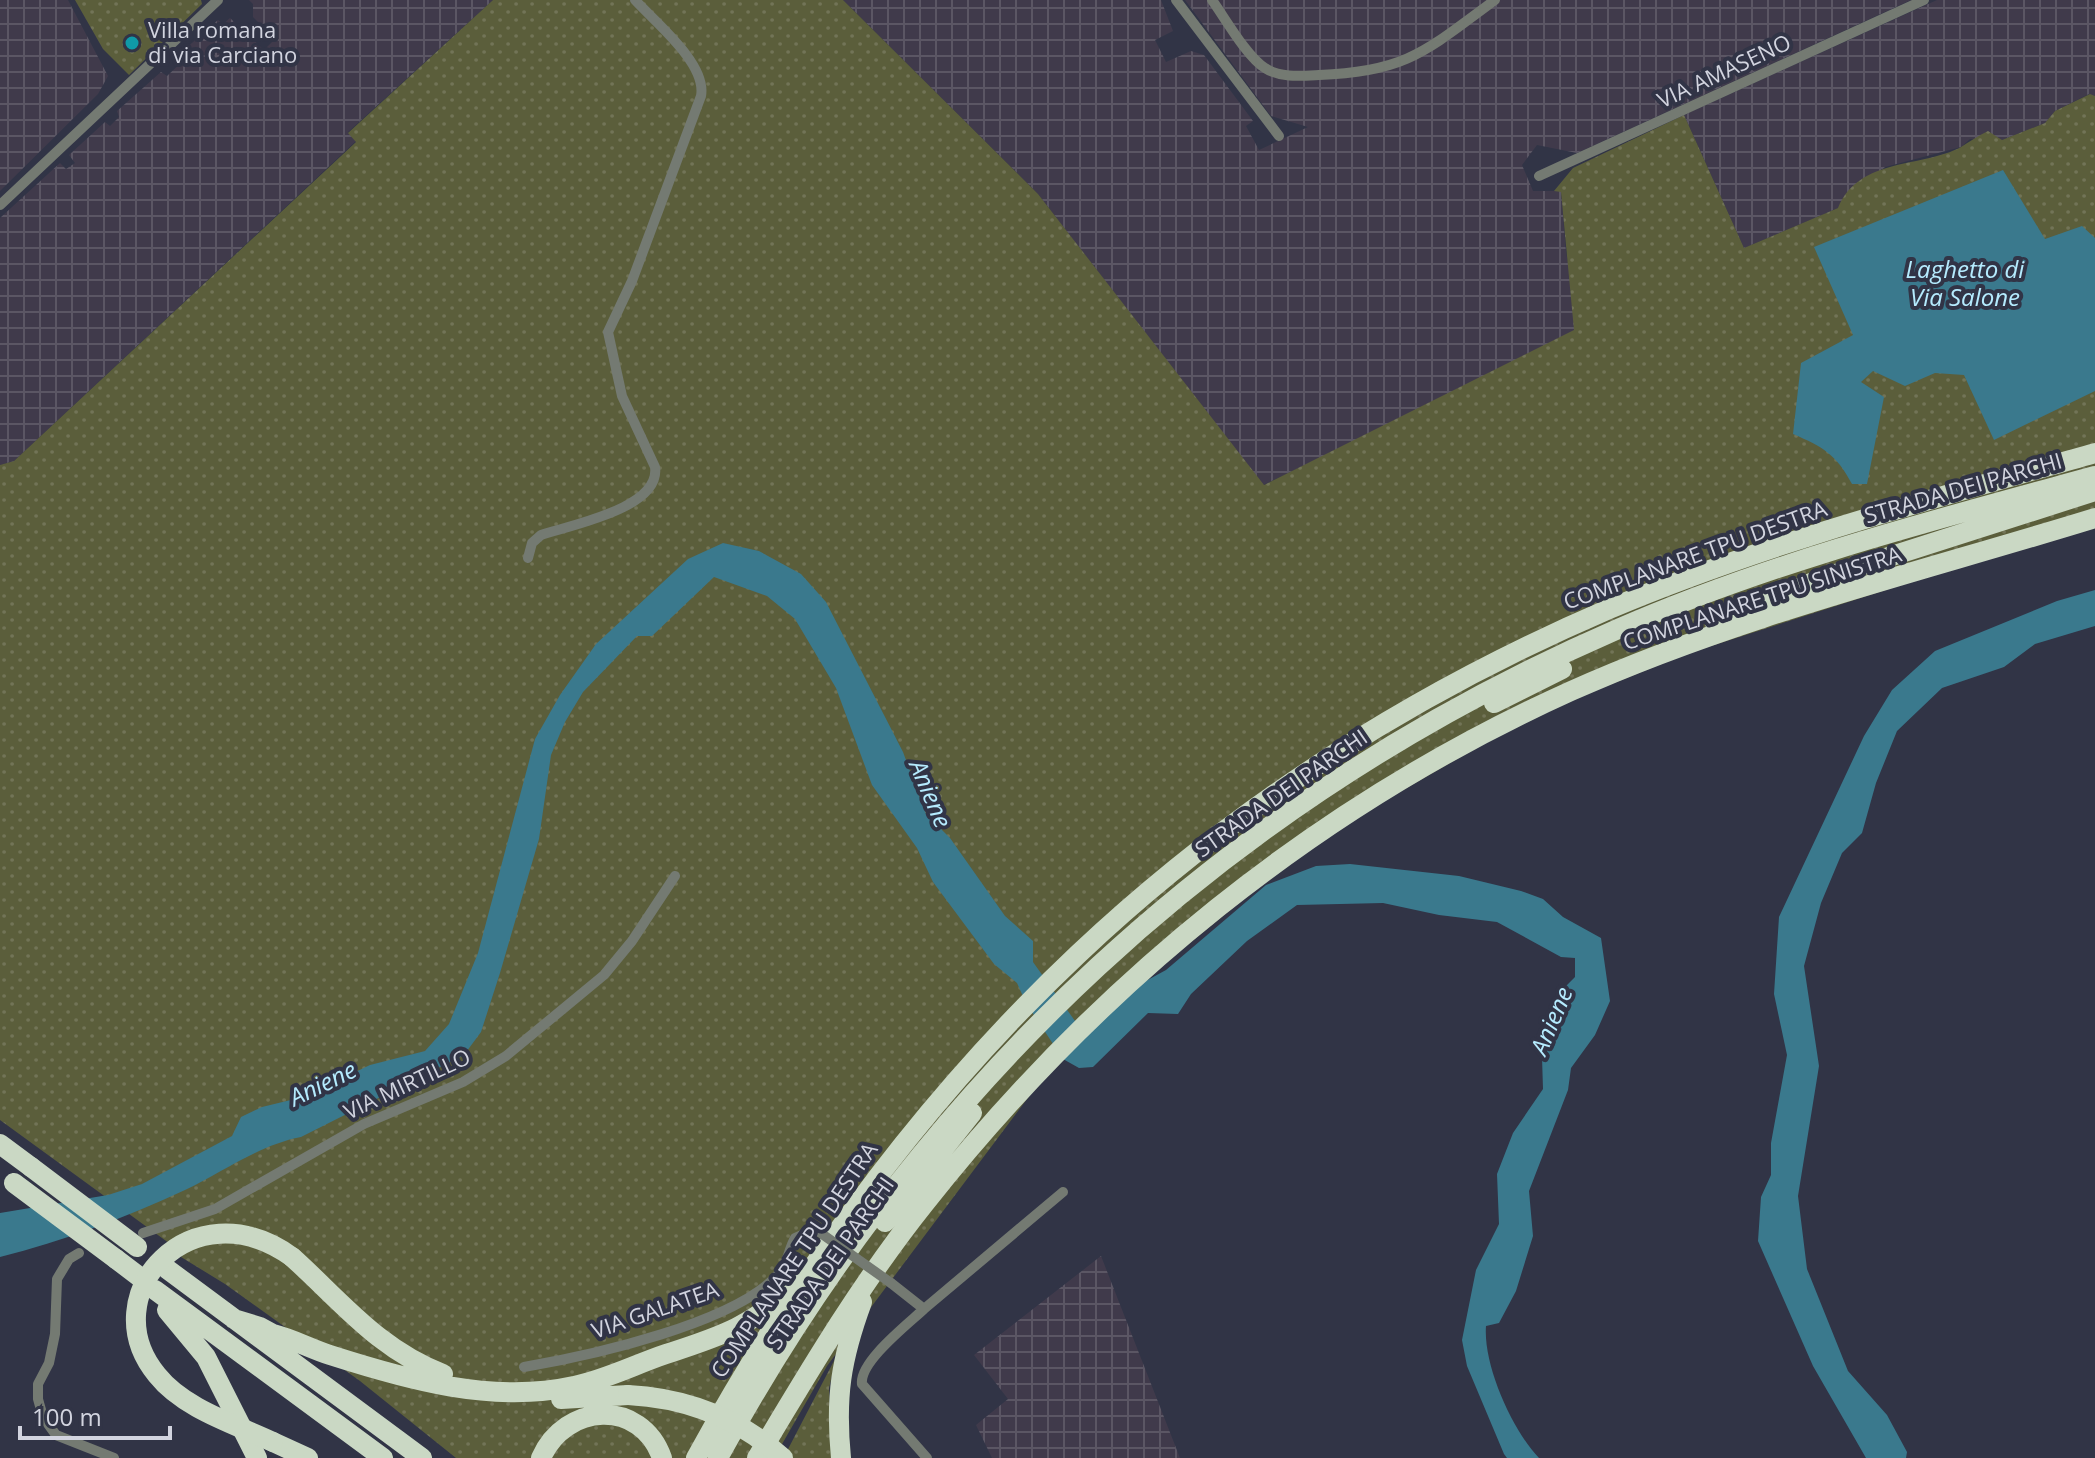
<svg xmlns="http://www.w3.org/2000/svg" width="2095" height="1458" viewBox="0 0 2095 1458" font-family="'Open Sans',sans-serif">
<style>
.industrial{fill:url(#industrial-grid)}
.grass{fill:url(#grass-dots)}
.water{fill:#3a798d}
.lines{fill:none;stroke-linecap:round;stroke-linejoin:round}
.street{stroke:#747a72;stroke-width:10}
.highway{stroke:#cad8c4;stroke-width:20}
.street-bridge{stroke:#747a72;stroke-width:10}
.highway-bridge{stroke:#cad8c4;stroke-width:20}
.culture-dot{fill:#0f9aa8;stroke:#313446;stroke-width:3}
.labels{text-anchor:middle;stroke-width:8;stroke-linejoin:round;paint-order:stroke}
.poi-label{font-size:22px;fill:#d2d4df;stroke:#313446;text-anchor:start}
.street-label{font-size:22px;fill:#d2d4df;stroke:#313446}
.water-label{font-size:24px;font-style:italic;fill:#b5ebfe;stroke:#313446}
</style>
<defs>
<pattern id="industrial-grid" width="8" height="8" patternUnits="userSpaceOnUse" patternTransform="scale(2)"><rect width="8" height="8" fill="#403a4b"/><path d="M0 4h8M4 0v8" fill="none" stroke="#5b5664"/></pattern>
<pattern id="grass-dots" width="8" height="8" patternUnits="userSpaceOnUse" patternTransform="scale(2)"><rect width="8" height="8" fill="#5b5e3b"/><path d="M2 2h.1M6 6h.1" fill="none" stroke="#727457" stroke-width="1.8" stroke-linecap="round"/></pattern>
</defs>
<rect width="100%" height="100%" fill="#313446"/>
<path class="industrial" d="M0,0H68L108,76L98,94L0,191Z
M249,0H493L348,132L356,141L14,461L0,465V218L60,163L66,169L75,163L69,155L105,122L110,126L119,117L117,111L161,72L167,76L186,58L184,50L218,20L223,24L230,18L264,50L275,39L253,17V4Z
M843,0H1161L1173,31L1155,40L1166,62L1191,51L1204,55L1253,121L1246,126L1259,150L1308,127L1271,116L1185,0H1911L1577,153L1537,145L1522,165L1533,191H1561L1566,252L1581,332L1263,485L1038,194Z
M1937,0H2095V96L2089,94L2055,111L2045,123L2002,140L1970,139L1961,147L1885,167L1838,208L1744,248L1684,115Z
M1101,1256L1180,1458H992L976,1425L1008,1399L974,1355Z"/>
<path class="grass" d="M75,0H201L202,4L129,75L103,49Z
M493,0H843L1038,194L1264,485L1574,330L1561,192L1554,191L1573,168L1684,115L1744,248L1838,208C1859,157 1922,168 1961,147C1970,141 1978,136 1988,131L2002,140L2045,123L2055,111L2090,94L2095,96V523L1686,654L1532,716L1342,825L1266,881L1099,1017L1045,1075L827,1366L774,1458H456L360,1381L225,1284L181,1257L184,1254L0,1120V465L14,461L356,142L348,133Z
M837,1355L829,1388L832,1458H791L786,1453Z"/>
<path class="water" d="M2003,170L2045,239L2082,226L2095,238V391L1994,440L1964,375L1935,373L1905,386L1873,371L1861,382L1884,397L1867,484H1852C1836,454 1823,447 1793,434L1801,363L1853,335L1814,247Z
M723,543L759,551L801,574L826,602L903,752L926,814L950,838L1005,916L1033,941V962L1080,1028L1133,988L1166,970L1266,885L1316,866L1350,864L1459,876L1521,891L1543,899L1563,917L1601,938L1610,1001L1595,1035L1571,1068L1568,1090L1529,1191L1533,1236L1516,1291L1499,1323L1486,1326C1483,1365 1512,1430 1539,1458H1507L1504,1454L1467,1366L1462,1340L1476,1270L1499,1224L1497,1174L1513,1133L1543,1089L1542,1057L1559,1022L1565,987L1575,977V958L1561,957L1497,922L1439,915L1383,903L1297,905L1247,941L1191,994L1178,1014L1148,1013L1093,1067L1079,1068L1063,1059L1026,1003L1017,983L994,964L933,882L917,848L872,785L836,688L795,619L767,596L714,577L652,636H637L583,692L565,722L551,755L539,839L500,973L481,1032L464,1055L301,1137C259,1145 223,1172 185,1190C125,1218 63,1241 0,1257V1213L108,1195L142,1184L232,1136L241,1117L262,1107L303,1097L370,1065L425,1051L449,1024L478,953L535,739L560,695L596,644L688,559Z
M2095,590V626L2035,644L2004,667L1942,688L1897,731L1876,783L1862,833L1842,853L1821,903L1804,966L1819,1066L1798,1196L1807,1269L1848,1371L1887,1415L1907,1452L1906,1458H1866L1813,1366L1758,1241L1761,1197L1771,1175V1143L1787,1055L1774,994L1779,917L1864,736L1892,690L1935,651L2057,601Z"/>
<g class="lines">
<path class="street" d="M1176,0L1279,136
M1212,0C1225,18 1247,57 1265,68C1280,78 1301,76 1319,75C1407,72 1427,50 1495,0
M1539,176L1924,0
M0,205L218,0
M528,558L532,543L541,535C571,525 661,508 655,467L622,396L608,332L632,281L701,96C707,64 656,23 635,0
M143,1233L215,1209L364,1124L463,1082L506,1056L604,975L632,941L675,876
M79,1253L69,1259L57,1279L55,1334L49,1363L38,1384V1399L43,1417L56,1435L114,1458
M891,1283L924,1309C908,1324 859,1362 862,1384L927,1458
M924,1309L1063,1192
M524,1367C588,1356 740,1323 781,1271C788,1261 789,1248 795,1238L815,1229"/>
<path class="highway" d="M1715,623L1823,578L2095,491
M1494,703L1562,669
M0,1144L31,1167
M885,1222L972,1113
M292,1257C342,1302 378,1349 443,1374
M116,1259L141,1278
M167,1269L422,1458
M155,1290L383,1458
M167,1310L206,1357L257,1458
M234,1319L260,1327L284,1340
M273,1334C293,1339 311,1349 330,1355C408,1380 493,1404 574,1386C605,1380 636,1364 666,1354C712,1339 759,1325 791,1285
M561,1399L628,1395
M273,1442L308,1458
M541,1458C565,1403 641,1398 662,1458
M696,1458C909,1069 1199,785 1609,609C1766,543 1932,499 2095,453
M718,1458C923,1083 1226,799 1618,629C1771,562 1934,520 2095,476
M757,1458C809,1371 861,1283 925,1203C1098,984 1316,806 1571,691C1738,616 1920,572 2095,518
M841,1458C835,1397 841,1359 862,1302"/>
<path class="street-bridge" d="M815,1229L891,1283"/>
<path class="highway-bridge" d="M31,1167L137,1247
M14,1183L116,1259
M628,1395C687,1398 740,1419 783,1458
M273,1442C235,1424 184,1409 157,1375C91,1295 192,1185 292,1257"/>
</g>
<circle class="culture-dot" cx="132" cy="43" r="8"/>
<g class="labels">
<g class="poi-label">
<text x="148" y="38">Villa romana<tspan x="148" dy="25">di via Carciano</tspan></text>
</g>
<g class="street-label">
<text transform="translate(1724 71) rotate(-25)" y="8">VIA AMASENO</text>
<text transform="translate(1963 488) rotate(-16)" y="8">STRADA DEI PARCHI</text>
<text transform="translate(1695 555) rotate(-20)" y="8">COMPLANARE TPU DESTRA</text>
<text transform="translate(1762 598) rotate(-18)" y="8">COMPLANARE TPU SINISTRA</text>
<text transform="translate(1281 793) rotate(-35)" y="8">STRADA DEI PARCHI</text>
<text transform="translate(407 1084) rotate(-25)" y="8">VIA MIRTILLO</text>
<text transform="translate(794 1260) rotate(-56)" y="8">COMPLANARE TPU DESTRA</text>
<text transform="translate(830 1263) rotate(-55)" y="8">STRADA DEI PARCHI</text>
<text transform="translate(655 1310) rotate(-19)" y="8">VIA GALATEA</text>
</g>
<g class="water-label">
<text x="1965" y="278">Laghetto di<tspan x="1965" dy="28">Via Salone</tspan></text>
<text transform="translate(930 794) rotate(67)" y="8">Aniene</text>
<text transform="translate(1552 1021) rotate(-67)" y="8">Aniene</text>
<text transform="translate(323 1084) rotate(-26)" y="8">Aniene</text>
</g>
</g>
<path d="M20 1426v12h150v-12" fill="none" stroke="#d2d4df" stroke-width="4"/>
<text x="32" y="1426" font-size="24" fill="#d2d4df" stroke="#313446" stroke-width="6" paint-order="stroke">100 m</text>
</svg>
